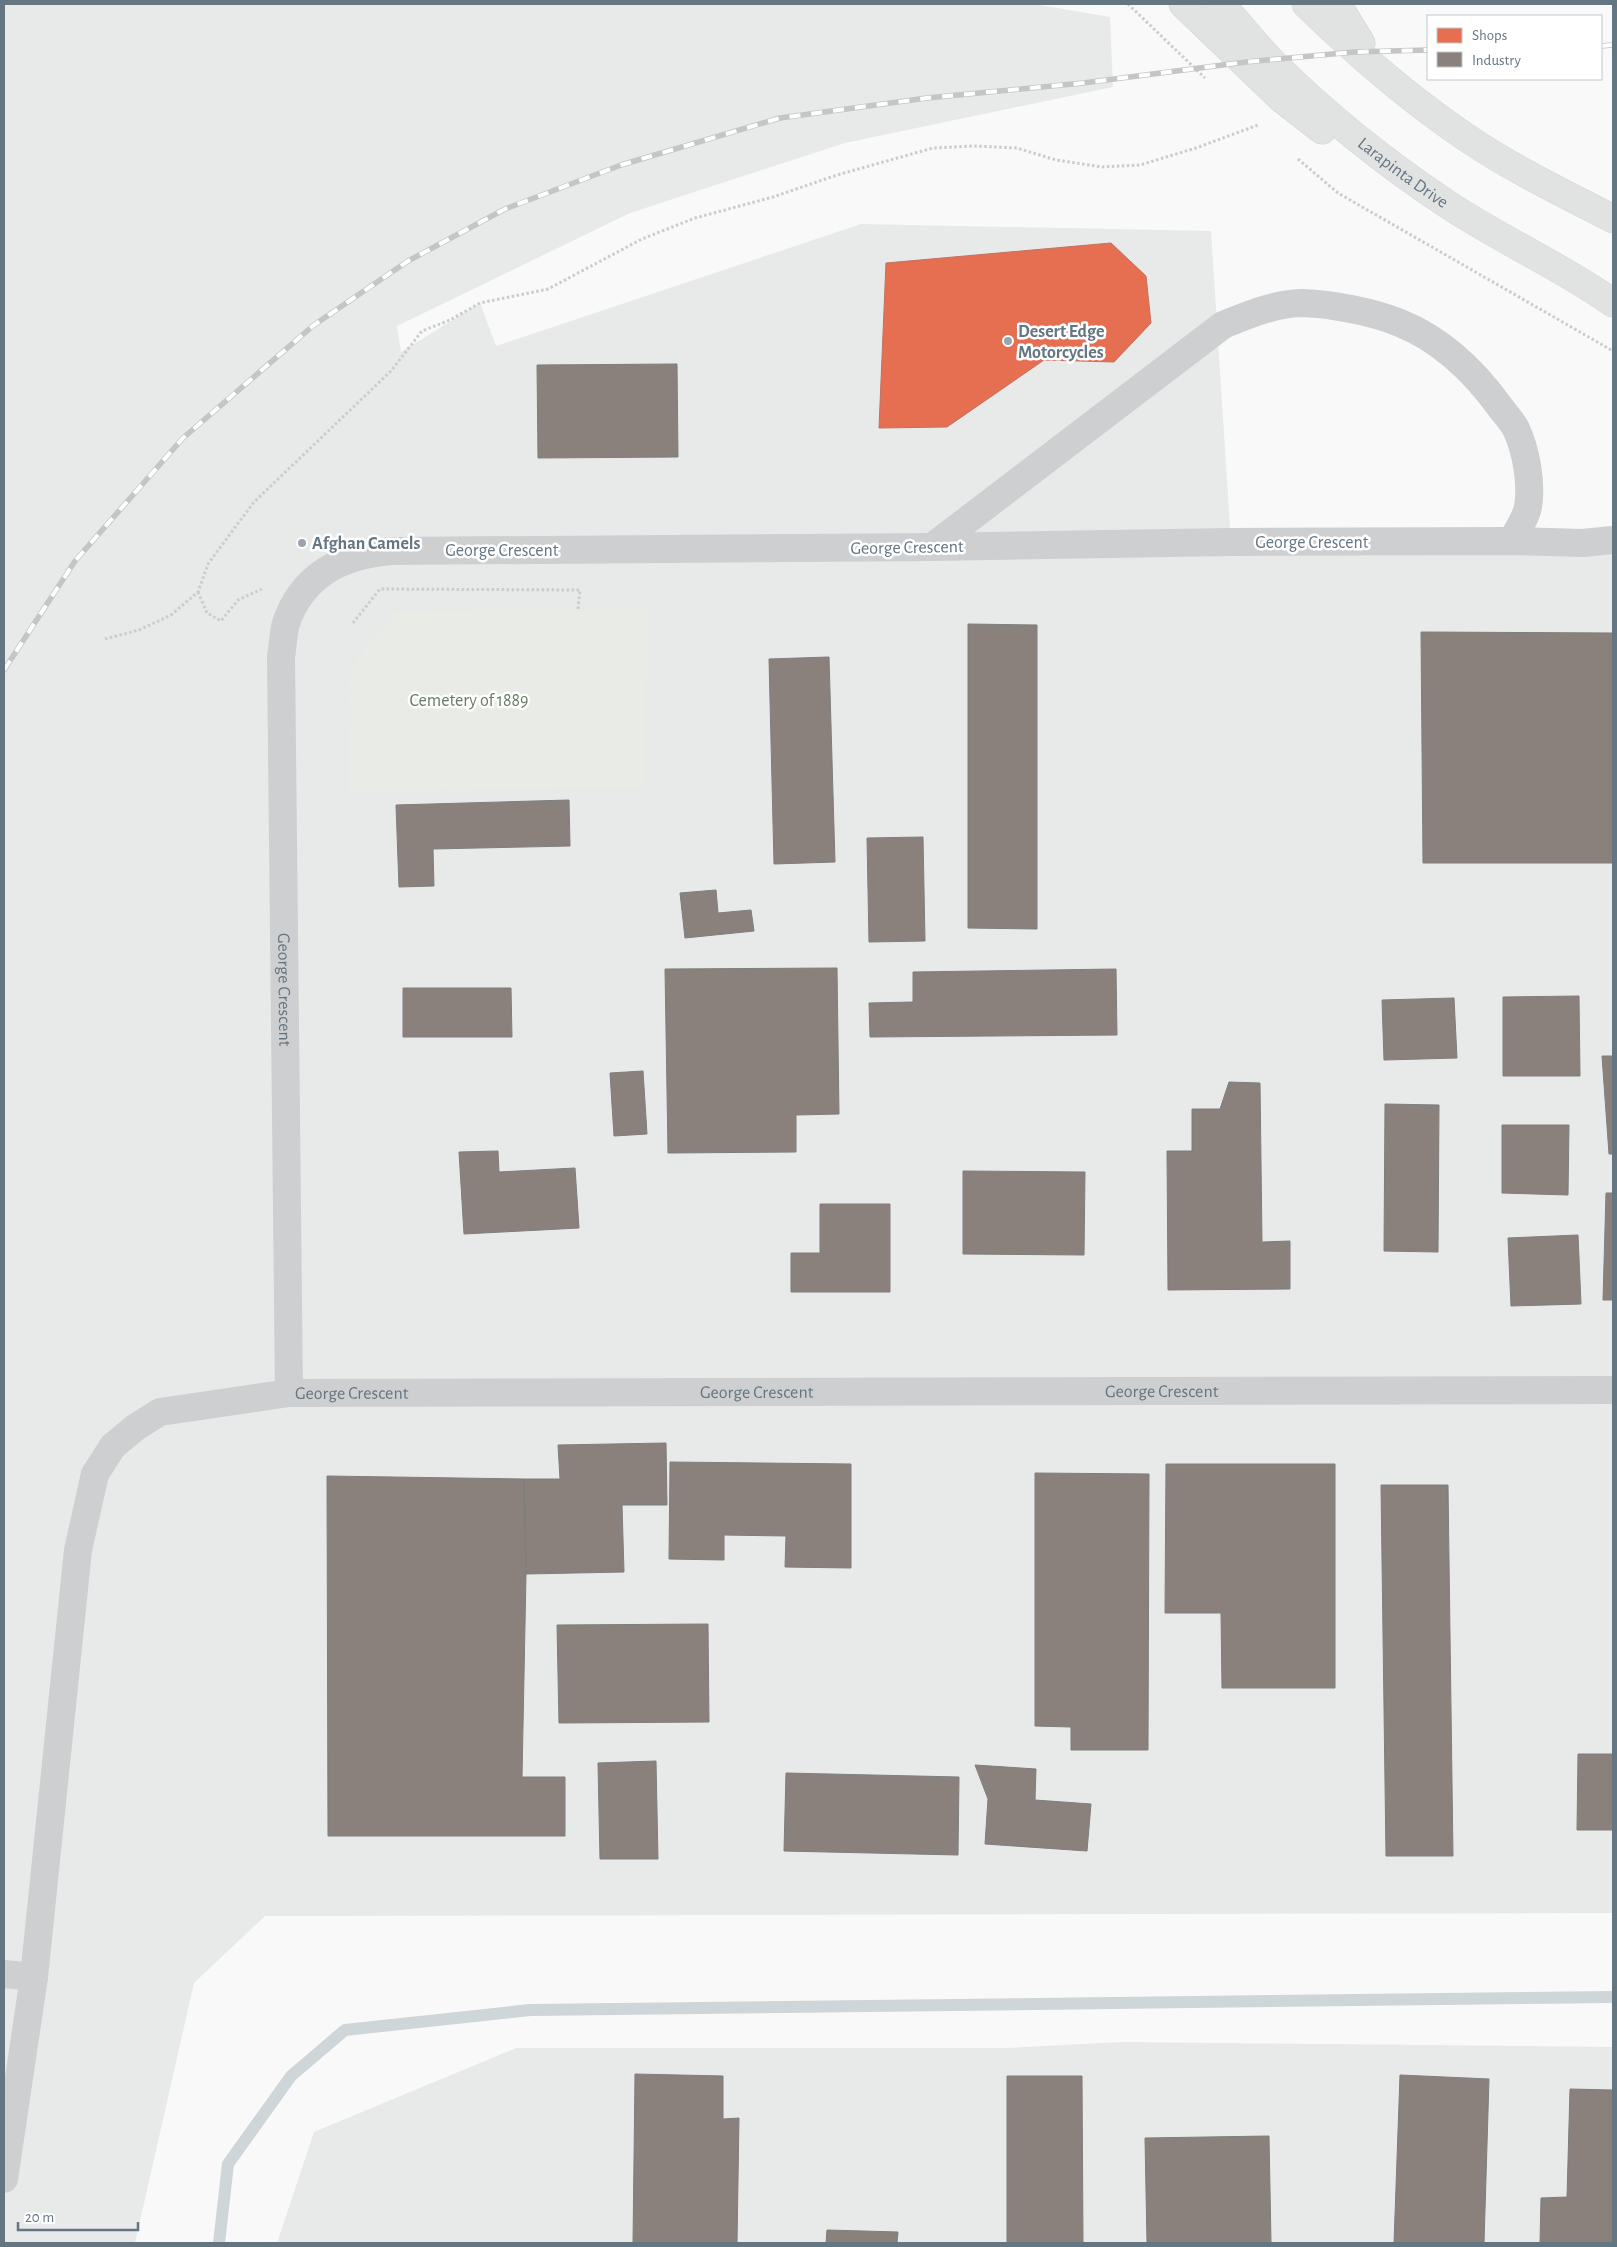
<svg xmlns="http://www.w3.org/2000/svg" width="1617" height="2247" viewBox="0 0 1617 2247" font-family="'Alegreya Sans',sans-serif">
<style>
.built{fill:#e8e9e9}
.green{fill:#e8ebe6}
.shops{fill:#e76f51;stroke:#c07160}
.industry{fill:#8a817c;stroke:#7f7e7e}
.lines{fill:none;stroke-linecap:round;stroke-linejoin:round}
.stream{stroke:#ced6d9;stroke-width:12}
.major-casing{stroke:#d5d6d7;stroke-width:29}
.path{stroke:#cbcccd;stroke-width:3;stroke-dasharray:2.5 2.5;stroke-linecap:butt}
.minor{stroke:#cecfd0;stroke-width:28}
.major{stroke:#e1e2e2;stroke-width:28}
.rail-casing{stroke:#c3c5c6;stroke-width:5.5}
.rail{stroke:#fff;stroke-width:4;stroke-dasharray:11;stroke-linecap:butt}
.poi-dot{fill:#99a4ac;stroke:#fff;stroke-width:2}
.labels{text-anchor:middle;stroke-width:5;stroke-linejoin:round;paint-order:stroke}
.street-label{font-size:18px;fill:#657683;stroke:#fff}
.poi-label{font-size:18px;font-weight:bold;fill:#657683;stroke:#fff;text-anchor:start}
.park-label{font-size:18px;fill:#687a64;stroke:#fff}
</style>
<rect width="100%" height="100%" fill="#f9f9f9"/>
<path class="built" d="M4,4H1034L1110,17L1113,87L845,143L630,213L397,326L401,352L480,303L496,346L861,224L1211,231L1231,542L1613,539V1913L265,1916L194,1983L135,2243H4Z
M1122,2042L1613,2047V2243H277L314,2132L516,2048H1007Z"/>
<path class="green" d="M647,606L646,787L349,792L350,668L396,611L578,609Z"/>
<path class="shops" d="M1111,243L1146,276L1151,323L1114,362L1044,360L947,427L879,428L886,263Z"/>
<path class="industry" d="M677,364L678,457L538,458L537,365Z
M968,624L1037,625V929L968,928Z
M1421,632L1613,633V863H1423Z
M829,657L835,862L774,864L769,659Z
M569,800L570,846L433,849L434,886L399,887L396,805Z
M923,837L925,941L869,942L867,838Z
M716,890L718,913L751,910L754,931L685,938L680,893Z
M837,968L839,1114L796,1115V1152L668,1153L665,969Z
M1116,969L1117,1035L870,1037L869,1003L913,1002V972Z
M403,988H511L512,1037H403Z
M1579,996L1580,1076H1503V997Z
M1454,998L1457,1058L1384,1060L1382,1000Z
M1602,1056H1613V1154H1609Z
M643,1071L647,1134L614,1136L610,1073Z
M1229,1082L1260,1083L1262,1242L1290,1241V1289L1168,1290L1167,1151H1192V1109H1220Z
M1385,1104L1439,1105L1438,1252L1384,1251Z
M1502,1125H1569L1568,1195L1502,1193Z
M498,1151L499,1172L575,1168L579,1228L464,1234L459,1152Z
M963,1171L1085,1172L1084,1255L963,1254Z
M1606,1193H1613V1300H1603Z
M820,1204H890V1292H791V1253H820Z
M1578,1235L1581,1304L1511,1306L1508,1238Z
M666,1443L667,1505H622L624,1572L526,1574L524,1479H560L558,1445Z
M670,1462L851,1464V1568L785,1567L786,1536L724,1535V1560L669,1559Z
M1166,1464H1335V1688H1222L1221,1613H1165Z
M1035,1473L1149,1474L1148,1750H1071V1727L1035,1726Z
M327,1476L524,1479L526,1574L522,1777H565V1836H328Z
M1381,1485H1448L1453,1856H1386Z
M708,1624L709,1722L559,1723L557,1625Z
M1578,1754H1613V1830H1577Z
M656,1761L658,1859H600L598,1763Z
M975,1765L1036,1769L1035,1800L1091,1804L1087,1851L985,1844L988,1799Z
M786,1773L959,1777L958,1855L784,1851Z
M635,2074L723,2076V2119L739,2118L737,2243H633Z
M1400,2075L1489,2079L1484,2243H1394Z
M1007,2076H1082L1083,2243H1007Z
M1570,2089L1613,2090V2243H1540L1541,2198L1567,2197Z
M1269,2136L1271,2243H1147L1145,2138Z
M827,2230L898,2232L897,2243H826Z"/>
<g class="lines">
<path class="stream" d="M219,2243L228,2164L291,2076L345,2030L530,2010L1613,1997"/>
<g class="major-casing">
<g id="major">
<path d="M1183,4L1282,99L1322,130"/>
<path id="s2" d="M1221,4C1238,23 1254,43 1271,61C1325,115 1384,162 1447,204C1501,240 1561,266 1613,303"/>
<path d="M1306,4C1357,54 1410,100 1470,140C1515,170 1565,194 1613,219"/>
<path d="M1337,4L1361,43"/>
</g>
</g>
<path class="path" d="M1128,4L1205,78
M1298,159L1338,193L1613,351
M198,592L207,613L221,621L238,600L262,589
M353,623L380,589L580,590L578,609
M105,639L139,630L171,615L198,592L208,564L254,502L391,371L422,331L450,320L480,303L548,289L642,239L695,218L773,197L837,175L933,148L974,146L1017,148L1056,160L1102,167L1140,165L1196,148L1258,125"/>
<g class="minor">
<path id="s1" d="M1613,540L1582,543L1512,541L1231,542L932,547L391,551C343,555 303,574 286,623C283,633 283,646 281,657L289,1393L1613,1390"/>
<path d="M932,547L1223,325C1248,315 1276,303 1303,303C1331,304 1374,312 1400,323C1442,340 1474,371 1500,407C1505,414 1512,421 1516,429C1526,450 1532,483 1528,507C1526,518 1517,531 1512,541"/>
<path d="M4,1974L34,1977"/>
<path d="M4,2179L34,1977L78,1550L95,1474L113,1446L136,1427L160,1412L289,1393"/>
</g>
<use href="#major" class="major"/>
<g class="rail-casing">
<path id="rail" d="M1601,46L1613,45
M4,670L75,561L183,438L314,325L408,261L505,209L621,165L780,118L927,98L1083,83L1246,62L1354,52L1428,50"/>
</g>
<use href="#rail" class="rail"/>
</g>
<g class="poi-dot">
<circle cx="1008" cy="341" r="5"/>
<circle cx="302" cy="543" r="5"/>
</g>
<g class="labels">
<g class="street-label">
<text dy="6" stroke="none"><textPath href="#s2" startOffset="249">Larapinta Drive</textPath></text>
<text x="1312" y="548">George Crescent</text>
<text transform="translate(907 547) rotate(-1)" y="6">George Crescent</text>
<text x="502" y="556">George Crescent</text>
<text dy="6" stroke="none"><textPath href="#s1" startOffset="1725">George Crescent</textPath></text>
<text dy="6" stroke="none"><textPath href="#s1" startOffset="2191">George Crescent</textPath></text>
<text dy="6" stroke="none"><textPath href="#s1" startOffset="3001">George Crescent</textPath></text>
<text dy="6" stroke="none"><textPath href="#s1" startOffset="2596">George Crescent</textPath></text>
</g>
<g class="poi-label">
<text x="1018" y="337">Desert Edge<tspan x="1018" dy="21">Motorcycles</tspan></text>
<text x="312" y="549">Afghan Camels</text>
</g>
<g class="park-label">
<text x="469" y="706">Cemetery of 1889</text>
</g>
</g>
<rect width="1617" height="2247" fill="none" stroke="#657683" stroke-width="10"/>
<rect x="1427" y="15" width="175" height="65" fill="#ffffff" stroke="#c1c8cd"/>
<rect x="1437" y="28" width="25" height="15" fill="#e76f51" stroke="#c1c8cd"/>
<text x="1472" y="40" font-size="15" fill="#657683">Shops</text>
<rect x="1437" y="52" width="25" height="15" fill="#8a817c" stroke="#c1c8cd"/>
<text x="1472" y="65" font-size="15" fill="#657683">Industry</text>
<path d="M18 2222v8h120v-8" fill="none" stroke="#657683" stroke-width="2.5"/>
<text x="25" y="2222" font-size="15" fill="#657683" stroke="#ffffff" stroke-width="4" paint-order="stroke">20 m</text>
</svg>
